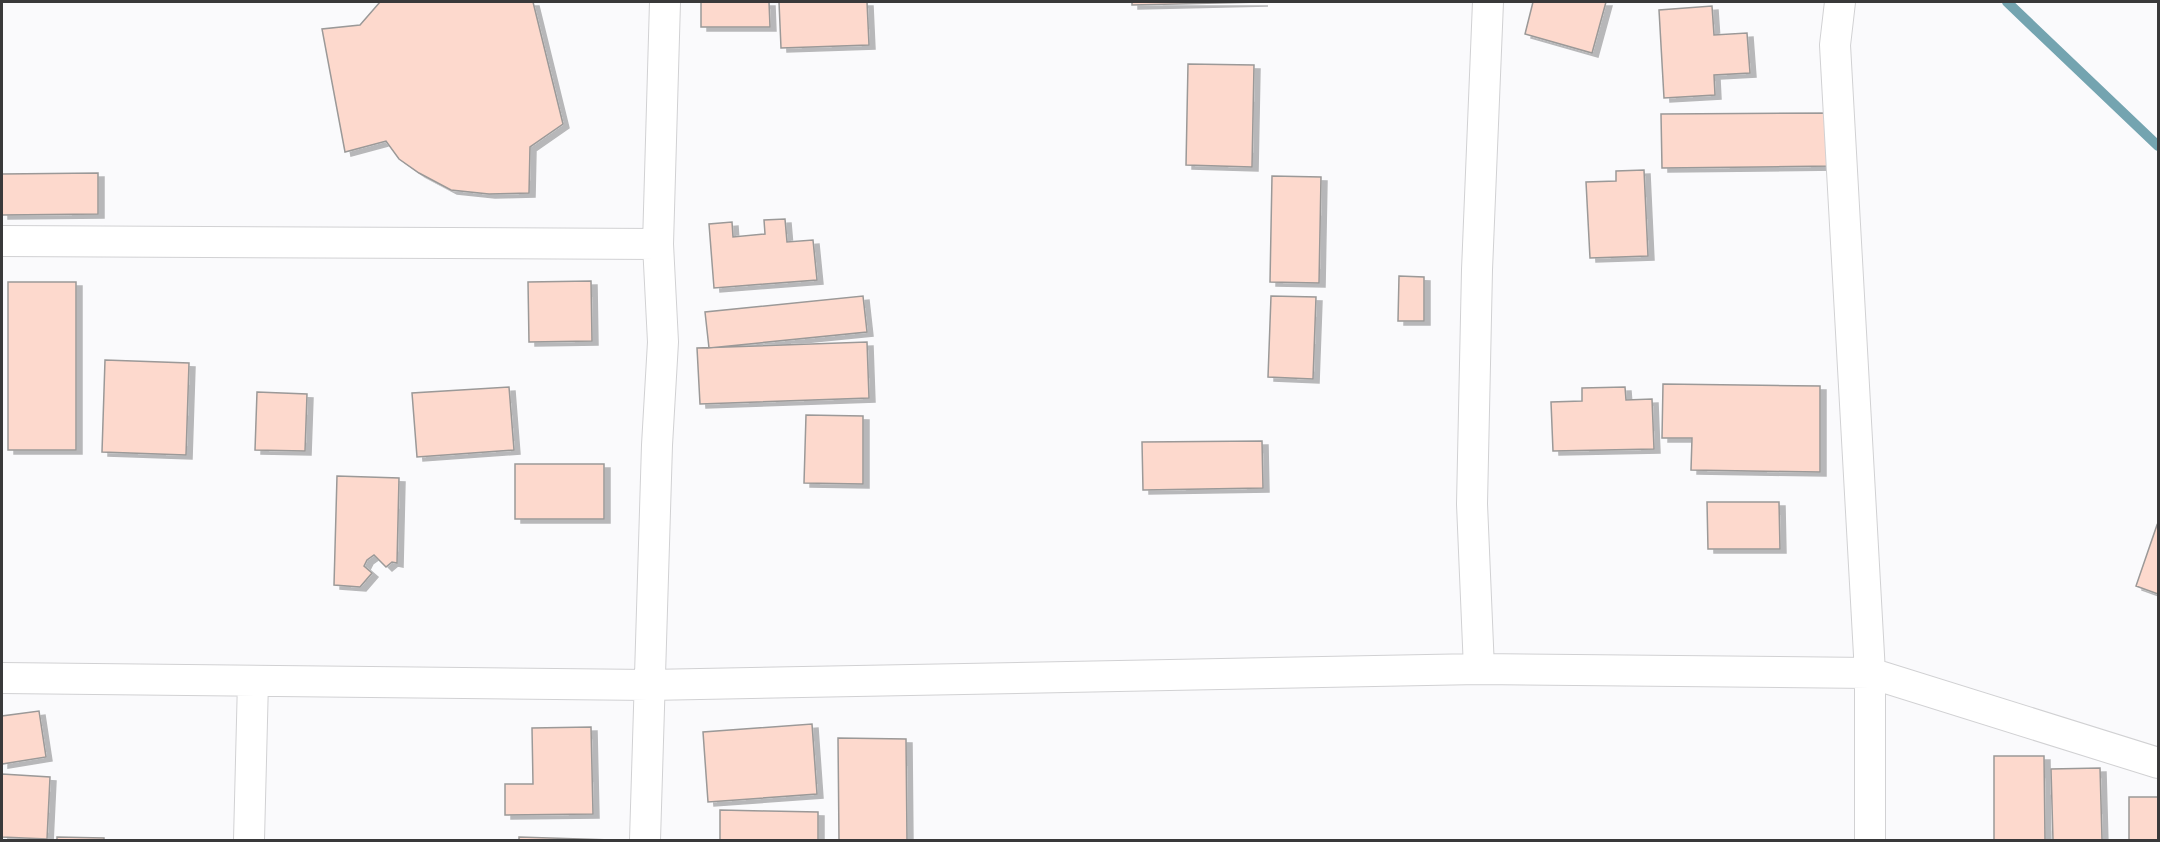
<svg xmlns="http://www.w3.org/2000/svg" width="2160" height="842" viewBox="0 0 2160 842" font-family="Montserrat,sans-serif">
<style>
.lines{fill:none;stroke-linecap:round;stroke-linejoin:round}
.stream{stroke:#74a4b0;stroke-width:10}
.building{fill:#fdd9cd;stroke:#9b9998;stroke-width:1.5;filter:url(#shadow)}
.street-casing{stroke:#d1d1d3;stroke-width:32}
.street{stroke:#fff;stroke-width:30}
</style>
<defs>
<filter id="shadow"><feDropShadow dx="6" dy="4" stdDeviation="0" flood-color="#0004"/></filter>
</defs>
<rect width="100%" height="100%" fill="#fafafc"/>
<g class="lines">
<path class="stream" d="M2007,2L2158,146"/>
</g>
<path class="building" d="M380,2H533L563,124L530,147L529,193L489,194L451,190L419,173L399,159L386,141L345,152L322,29L360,25Z
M701,2H769L770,27H701Z
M779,2H867L869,45L781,48Z
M1132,2H1262L1132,5Z
M1533,2H1606L1592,53L1525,34Z
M1712,6L1714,35L1747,33L1750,73L1714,75L1715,95L1664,98L1659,10Z
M1188,64L1254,65L1252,167L1186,165Z
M1833,113L1834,166L1662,168L1661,114Z
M1644,170L1648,256L1590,258L1586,182L1616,181V171Z
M98,173V214L2,215V174Z
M1272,176L1321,177L1319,283L1270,282Z
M785,219L787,242L813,240L817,280L714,288L709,224L732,222L733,237L765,234L764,220Z
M1399,276L1424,277V321H1398Z
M591,281L592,341L529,342L528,282Z
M8,282H76V450H8Z
M863,296L867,332L709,348L705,312Z
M1271,296L1316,297L1313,379L1268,377Z
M867,342L869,398L700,404L697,348Z
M105,360L189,363L186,455L102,452Z
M1663,384L1820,386V472L1691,470L1692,438H1662Z
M509,387L514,450L417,457L412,393Z
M1625,387L1626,400L1652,399L1654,449L1553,451L1551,402L1582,401V388Z
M257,392L307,394L305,451L255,450Z
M806,415L863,416V484L804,483Z
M1262,441L1263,488L1143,490L1142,442Z
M515,464H604V519H515Z
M337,476L399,478L397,563L392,562L386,567L374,555L367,560L364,566L372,573L360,587L334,585Z
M1707,502H1779L1780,549H1708Z
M2157,525L2158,526V594L2136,586Z
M39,711L46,757L2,764V716Z
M812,724L817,794L708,802L703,732Z
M591,727L593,814L505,815V784H533L532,728Z
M838,738L906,739L907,840H839Z
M1994,756H2044L2045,840H1994Z
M2100,768L2102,840H2053L2051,769Z
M2,774L50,777L47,839L2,837Z
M2129,797H2158V840H2129Z
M720,810L818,812V840H720Z
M57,837L104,838V840H57Z
M519,837L612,840H519Z"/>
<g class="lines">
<g class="street-casing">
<path id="street" d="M1840,2L1835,45L1870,673V840
M2,241L658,244
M1479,669L1472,504L1477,270L1488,2
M2,678L649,685L1479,669L1870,673L2158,763
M249,840L253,681
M645,840L657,445L663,342L658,244L665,2"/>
</g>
<use href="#street" class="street"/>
</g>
<rect width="2160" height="842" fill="none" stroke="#39393a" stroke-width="6"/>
</svg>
